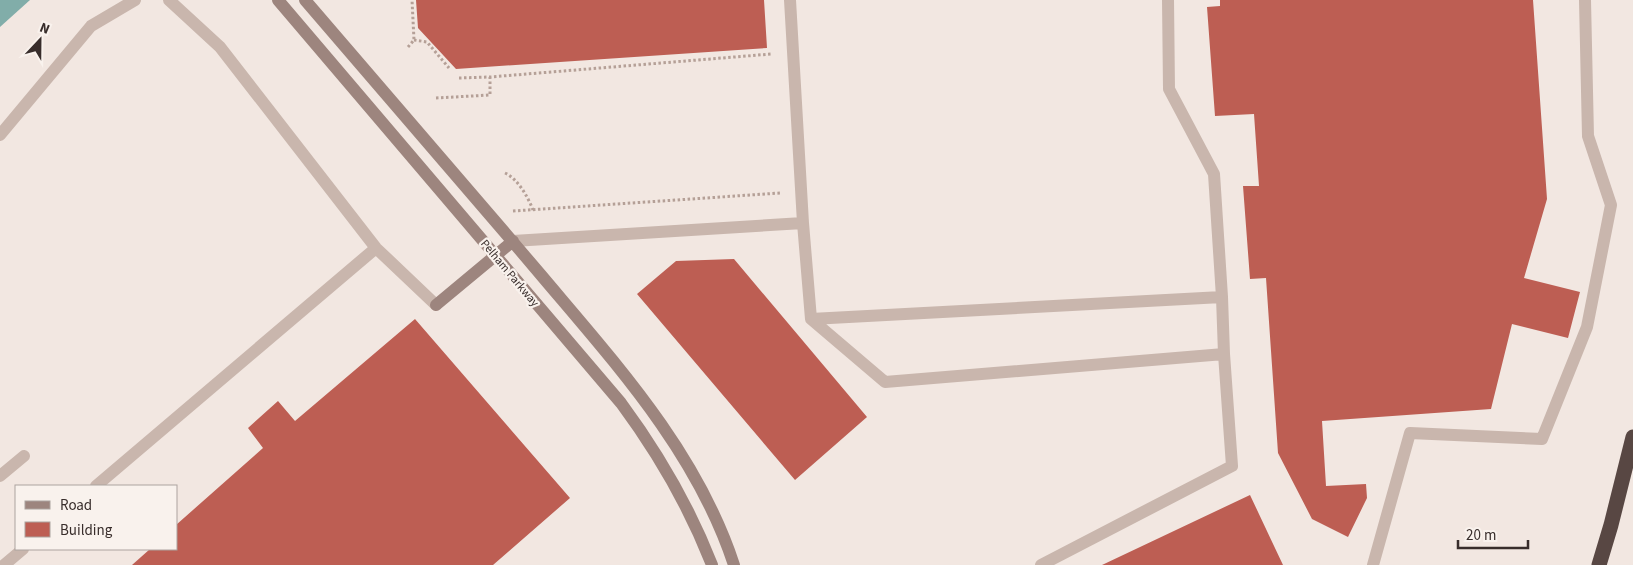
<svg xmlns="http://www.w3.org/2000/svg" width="1633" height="565" viewBox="0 0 1633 565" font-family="'Source Sans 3',sans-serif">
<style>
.water{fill:#81ada9}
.building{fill:#bd5e53}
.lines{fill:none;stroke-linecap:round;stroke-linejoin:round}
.path{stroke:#b5a097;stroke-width:3;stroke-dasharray:2.5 2.5;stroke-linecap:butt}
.lane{stroke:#c9b6ad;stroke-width:12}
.secondary{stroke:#9d857e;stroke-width:12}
.highway{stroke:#584743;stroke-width:15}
.labels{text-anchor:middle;stroke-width:4.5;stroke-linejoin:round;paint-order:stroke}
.street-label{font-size:12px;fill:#382d2b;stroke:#f9f2ed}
</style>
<rect width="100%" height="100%" fill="#f2e7e1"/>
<path class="water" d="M0,0H30L0,27Z"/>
<path class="building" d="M416,0H764L767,48L456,69L418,28Z
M1220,0H1533L1547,199L1524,278L1580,292L1568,338L1512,324L1491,409L1322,421L1326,486L1366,484L1367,498L1348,537L1312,519L1278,453L1266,278L1250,279L1243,186H1259L1254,114L1215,116L1207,7L1220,6Z
M734,259L867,417L795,480L637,294L676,261Z
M415,319L570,498L493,565H132L150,549H176V525L263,448L248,428L278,401L295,421Z
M1250,495L1283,565H1102Z"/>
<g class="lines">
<path class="path" d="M414,40L427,42L449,68
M408,47L414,40L412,0
M459,78L490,77L771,54
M436,98L490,95V77
M505,173C518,179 528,197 533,210
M513,211L780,193"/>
<path class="lane" d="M169,0L220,47L376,248L436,305
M0,135L91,26L135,0
M803,223L811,319L1222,297L1214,174L1169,89L1168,0
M513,241L803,223L790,0
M811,319L885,382L1224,354
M0,476L24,456
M96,486L376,248
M4,565L23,549
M1041,565L1232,466L1224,354L1222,297
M1373,565L1410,433L1542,439L1587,327L1611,205L1588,136L1585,0"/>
<path class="secondary" d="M278,0L621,403C658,453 689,506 712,565
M305,0C384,92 463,183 541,275C616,364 697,452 734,565
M436,305L513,241"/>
<path class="highway" d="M1599,565L1611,525L1633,437"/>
</g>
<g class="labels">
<g class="street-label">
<text transform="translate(510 273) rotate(50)" y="4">Pelham Parkway</text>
</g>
</g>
<rect x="15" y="485" width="162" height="65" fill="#f9f2ed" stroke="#aca39f"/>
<rect x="25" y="501" width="25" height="8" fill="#9d857e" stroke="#aca39f"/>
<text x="60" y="510" font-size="15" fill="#382d2b">Road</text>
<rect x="25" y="522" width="25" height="15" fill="#bd5e53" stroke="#aca39f"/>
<text x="60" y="535" font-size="15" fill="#382d2b">Building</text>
<g transform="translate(40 40) rotate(22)" stroke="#f9f2ed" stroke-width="4" paint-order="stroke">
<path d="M0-4L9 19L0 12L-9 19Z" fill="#382d2b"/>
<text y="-8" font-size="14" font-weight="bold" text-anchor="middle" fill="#382d2b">N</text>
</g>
<path d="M1458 540v8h70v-8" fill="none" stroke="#382d2b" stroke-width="2.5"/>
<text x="1466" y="540" font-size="15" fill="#382d2b" stroke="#f9f2ed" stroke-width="4" paint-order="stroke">20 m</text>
</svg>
